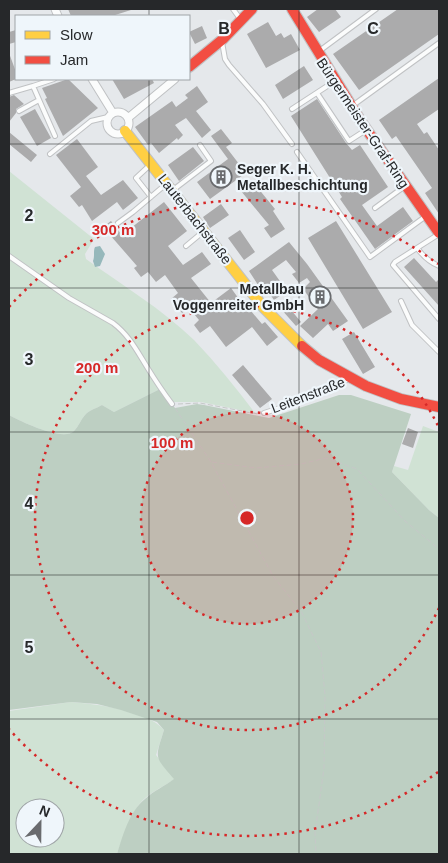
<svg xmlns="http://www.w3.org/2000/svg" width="448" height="863" viewBox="0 0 448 863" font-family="Helvetica,sans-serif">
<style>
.green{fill:#d0e2d4;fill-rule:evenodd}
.forest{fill:#bdcfc2}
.water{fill:#96b8bb}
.building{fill:#ababac}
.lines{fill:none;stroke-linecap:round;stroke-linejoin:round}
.lane-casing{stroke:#c0c2c4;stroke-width:6}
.street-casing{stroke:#c0c2c4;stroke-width:9}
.slow-casing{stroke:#c0c2c4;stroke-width:12}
.jam-casing{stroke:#c0c2c4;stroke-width:12}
.path{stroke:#c6c8c8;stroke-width:1;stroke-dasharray:5 2.5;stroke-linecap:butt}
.lane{stroke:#fbfcfc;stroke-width:4}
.street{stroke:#fbfcfc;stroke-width:7}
.slow{stroke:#ffcf43;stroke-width:10}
.jam{stroke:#f24e42;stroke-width:10}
.grid{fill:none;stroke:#26282a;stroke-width:1;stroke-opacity:0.55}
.ring{fill:none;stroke:#d62828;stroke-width:2.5;stroke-dasharray:2.5 5}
.labels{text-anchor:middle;stroke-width:4.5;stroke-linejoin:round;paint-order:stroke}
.street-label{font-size:14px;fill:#26282a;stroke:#eff6fb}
.poi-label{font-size:14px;font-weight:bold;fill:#26282a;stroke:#eff6fb;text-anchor:start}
.grid-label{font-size:16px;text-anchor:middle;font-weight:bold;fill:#26282a;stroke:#eff6fb;stroke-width:4.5;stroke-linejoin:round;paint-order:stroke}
.centre{fill:#d62828;stroke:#eff6fb;stroke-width:2.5}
.ring-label{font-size:15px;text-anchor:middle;font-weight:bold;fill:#d62828;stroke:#eff6fb;stroke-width:4.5;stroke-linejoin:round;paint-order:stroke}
</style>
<rect width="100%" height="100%" fill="#e5e8eb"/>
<path class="green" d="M9,171L94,239L85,254L86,259C122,285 162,309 194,340C216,363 236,388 255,413L201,402H173L152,374L130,337L119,325L52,285L9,253Z
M9,258L60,294L104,320L120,331L129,340L160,389L114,412L102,405C97,408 89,410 85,415C81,419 79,426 74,431C63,442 20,421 9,415Z
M423,426L439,432V518L429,510L392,472L394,466L408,470Z
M71,702C95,704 148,710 164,730L156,755L175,779C164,786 151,792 142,801C133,810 121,842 117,854H9V711ZM25,808H55V838H25Z"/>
<path class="forest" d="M160,389L175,408L197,404L204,405L269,418L339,395H351L411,414L392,472L429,510L439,518V854H117C123,835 129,812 145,799C153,791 165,786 174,779C154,756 155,759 164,730L157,722L121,710L97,704L71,702L9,710V415C20,421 63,442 74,431C79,426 81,419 85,415C89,410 97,408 102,405L114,412Z"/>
<path class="water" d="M100,246L105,254L100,266L95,267L93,261C95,256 93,251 95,247Z"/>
<path class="building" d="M68,9H131V10L112,16H71Z
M318,9H335L341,17L319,32L307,17Z
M398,9H439V34L359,90L333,54Z
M268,22L276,36L281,33L284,38L291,34L300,50L266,68L247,34Z
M202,26L207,38L195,44L189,32Z
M16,30V42L9,44V32Z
M9,53L16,72V79L9,82Z
M304,66L313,80L283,99L275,85Z
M439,78V109L417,124L424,134L427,132L439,150V214L425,193L432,188L396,136L392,139L379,120Z
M68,79L98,108L63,136L45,99L47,98L42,88Z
M112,79H152L154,83L124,99Z
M197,86L208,102L196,111L211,130L202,138L186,118L175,125L183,135L178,140L177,138L159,153L151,143L148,145L135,127L172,101L176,107L188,98L185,95Z
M14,95L24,104L16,109V113L9,122V97Z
M317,99L346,143L352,150L360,145L388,187L362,205L377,226L403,207L413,221L375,249L340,199L342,197L291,116Z
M35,109L51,138L37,146L20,117Z
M221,129L232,143L226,147L246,173L210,199L197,182L228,159L211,136Z
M9,132L37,155L31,162L9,144Z
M77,139L98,167L86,176L101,195L123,180L138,198L123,210L117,202L92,221L82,205L79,207L70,196L81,187L56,155Z
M193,147L204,161L179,181L168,165Z
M253,182L275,209L273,211L285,229L271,238L264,228L269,225L241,191Z
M164,202L187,231L168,246L183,265L202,252L211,264L191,278L211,303L231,288L244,306L246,305L262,324L265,322L278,337L267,346L252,327L226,347L210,326L200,333L194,325L199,320L189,308L182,313L171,299L178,293L165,275L156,282L148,272L141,277L134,268L137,266L103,227L111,221L122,235Z
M221,204L229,215L210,228L203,217Z
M336,221L392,312L363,329L308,238Z
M240,230L255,252L244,260L228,238Z
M289,242L307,264L348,321L333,331L328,324L313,338L300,326L318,309L303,289L310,282L307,278L299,283L292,274L296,272L286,260L272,270L287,291L274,300L264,285L260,288L249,271Z
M414,258L436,282L439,279V306L404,267Z
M286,304L301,322L296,326L281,309Z
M354,332L375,367L363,374L342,339Z
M243,365L272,399L260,408L232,375Z
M408,428L418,432L413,448L402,444Z"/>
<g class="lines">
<g class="lane-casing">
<path id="lane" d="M233,9L241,20
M222,42L225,59L229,65L263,104L292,144
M318,52L376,9
M54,79L33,86L55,136
M9,93L33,86
M317,93L349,141L366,130
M352,106L439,43
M292,109L335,81
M19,111L39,100
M297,152L370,257L426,216
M50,154L91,121L108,117
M150,165L136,178L151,197
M173,190L211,161L200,145
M375,208L405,186
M118,223L133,212L165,185
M439,234L395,262L393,265L439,319
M186,246L204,231
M417,248C423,256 429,262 439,266
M9,256L69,298L113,323C129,335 137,351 147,367C155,380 163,392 172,404
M401,301L412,325L439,352
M264,413L289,405L293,401L350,379"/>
</g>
<g class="street-casing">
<path id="street" d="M55,9L58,16
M92,79L113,113
M107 123a11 11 0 1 1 22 0a11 11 0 1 1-22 0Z
M128,118L175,79"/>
</g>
<g class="slow-casing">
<path id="slow" d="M125,131L264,308L302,346"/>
</g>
<g class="jam-casing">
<path id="jam" d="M292,9L362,123L439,233
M189,67L223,39L252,9
M302,346L319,360L366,386L401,399L439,407"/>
</g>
<path class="path" d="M178,404L200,403L258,414
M175,408L211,462L273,576L301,611L321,652L325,695L324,768L315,833L316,854
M212,462L256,468L301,464L326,458L357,469L405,521L439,549
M9,471L10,476"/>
<use href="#lane" class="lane"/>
<use href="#street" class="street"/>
<use href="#slow" class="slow"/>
<use href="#jam" class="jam"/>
</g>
<path class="grid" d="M149,9V16M299,9V854M149,79V854M9,144H439M9,288H439M9,432H439M9,575H439M9,719H439"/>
<circle cx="247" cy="518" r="106" fill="#d62828" fill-opacity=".12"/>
<g class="ring">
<circle cx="247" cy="518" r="106"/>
<path d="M439 608A212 212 0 1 1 439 428"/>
<path d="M438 772A318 318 0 0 1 9 729M9 307A318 318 0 0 1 438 264"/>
</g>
<defs>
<g id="building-ring" transform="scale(1.125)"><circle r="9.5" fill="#eff6fb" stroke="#696b6e" stroke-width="1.5"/><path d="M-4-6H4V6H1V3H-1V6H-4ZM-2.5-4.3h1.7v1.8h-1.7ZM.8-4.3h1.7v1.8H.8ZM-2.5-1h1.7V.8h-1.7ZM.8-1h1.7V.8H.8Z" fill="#696b6e"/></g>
</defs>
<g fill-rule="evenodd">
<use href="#building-ring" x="221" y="177"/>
<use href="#building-ring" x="320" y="297"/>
</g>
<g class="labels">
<g class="street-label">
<text transform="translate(363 123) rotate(56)" y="5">Bürgermeister-Graf-Ring</text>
<text transform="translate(195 219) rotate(52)" y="5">Lauterbachstraße</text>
<text transform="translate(308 395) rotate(-21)" y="5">Leitenstraße</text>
</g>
<g class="poi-label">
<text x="237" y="174">Seger K. H.<tspan x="237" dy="16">Metallbeschichtung</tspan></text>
<text x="304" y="294" text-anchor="end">Metallbau<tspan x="304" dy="16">Voggenreiter GmbH</tspan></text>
</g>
</g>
<g class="grid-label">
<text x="224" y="34">B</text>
<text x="373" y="34">C</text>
<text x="29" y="221">2</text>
<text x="29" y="365">3</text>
<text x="29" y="509">4</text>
<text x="29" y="653">5</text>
</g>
<circle cx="247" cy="518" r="8" class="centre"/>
<g class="ring-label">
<text x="113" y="235">300 m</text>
<text x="97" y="373">200 m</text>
<text x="172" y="448">100 m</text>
</g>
<rect width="448" height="863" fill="none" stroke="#26282a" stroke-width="20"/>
<rect x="15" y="15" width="175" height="65" fill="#eff6fb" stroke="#9fa4a7"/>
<rect x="25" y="31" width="25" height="8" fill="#ffcf43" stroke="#9fa4a7"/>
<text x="60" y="40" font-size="15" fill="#26282a">Slow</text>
<rect x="25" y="56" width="25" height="8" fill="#f24e42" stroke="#9fa4a7"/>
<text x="60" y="65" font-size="15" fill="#26282a">Jam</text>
<g transform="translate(40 823) rotate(22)"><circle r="24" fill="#eff6fb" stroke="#9fa4a7"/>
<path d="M0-4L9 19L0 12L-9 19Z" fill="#696b6e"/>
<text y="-8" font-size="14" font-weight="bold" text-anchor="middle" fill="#26282a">N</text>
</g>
</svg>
